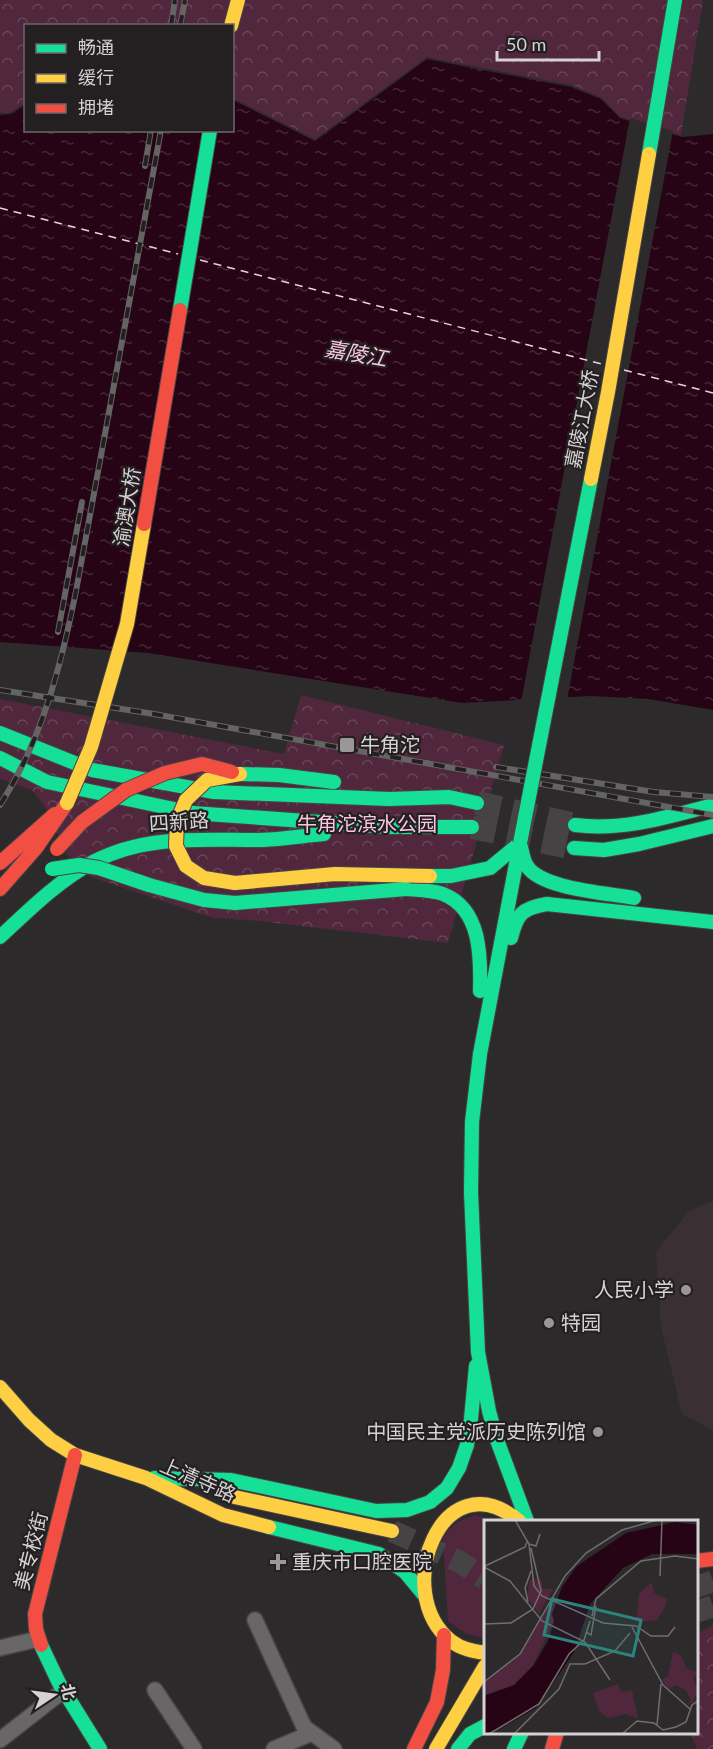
<svg xmlns="http://www.w3.org/2000/svg" width="713" height="1749" viewBox="0 0 713 1749" font-family="Lato,'Noto Sans SC',sans-serif">
<style>
.built{fill:#3a3034}
.grass{fill:#50273c}
.park{fill:url(#park-crowns)}
.water{fill:url(#water-ripples)}
.pier{fill:#2d2a2b}
.lines{fill:none;stroke-linecap:round;stroke-linejoin:round}
.ferry{stroke:#fcc8df;stroke-width:1.5;stroke-dasharray:8 6;stroke-linecap:butt}
.secondary-tunnel{stroke:#464344;stroke-width:22;stroke-dasharray:22 11;stroke-linecap:butt}
.primary-tunnel{stroke:#464344;stroke-width:24;stroke-dasharray:24 12;stroke-linecap:butt}
.street-casing{stroke:#474546;stroke-width:18}
.fast-casing{stroke:#474546;stroke-width:16}
.slow-casing{stroke:#474546;stroke-width:16}
.jam-casing{stroke:#474546;stroke-width:16}
.street{stroke:#686666;stroke-width:15}
.fast{stroke:#16e098;stroke-width:14}
.slow{stroke:#ffcf43;stroke-width:14}
.jam{stroke:#f24e42;stroke-width:14}
.rail-casing{stroke:#656464;stroke-width:6}
.rail{stroke:#241f21;stroke-width:4;stroke-dasharray:11;stroke-linecap:butt}
.fast-bridge-casing{stroke:#474546;stroke-width:16;stroke-linecap:butt}
.slow-bridge-casing{stroke:#474546;stroke-width:16;stroke-linecap:butt}
.jam-bridge-casing{stroke:#474546;stroke-width:16;stroke-linecap:butt}
.fast-bridge{stroke:#16e098;stroke-width:14}
.slow-bridge{stroke:#ffcf43;stroke-width:14}
.jam-bridge{stroke:#f24e42;stroke-width:14}
.poi-dot{fill:#9a9798;stroke:#241f21;stroke-width:2}
.labels{text-anchor:middle;stroke-width:4.5;stroke-linejoin:round;paint-order:stroke}
.street-label{font-size:20px;fill:#d5d2d3;stroke:#241f21}
.poi-label{font-size:20px;fill:#d5d2d3;stroke:#241f21;text-anchor:start}
.park-label{font-size:20px;fill:#f9c5dd;stroke:#241f21}
.water-label{font-size:21px;font-style:italic;fill:#fcc8df;stroke:#241f21}
.inset-river{fill:none;stroke:#260416;stroke-width:3}
.inset-road{fill:none;stroke:#706d6e;stroke-width:1.5}
.view{fill:#2d847d;fill-opacity:0.15;stroke:#2d847d;stroke-width:3}
.inset-edge{fill:none;stroke:#d5d2d3;stroke-width:3}
</style>
<defs>
<pattern id="park-crowns" width="20" height="18" patternUnits="userSpaceOnUse" patternTransform="scale(1.5)"><rect width="20" height="18" fill="#50273c"/><path d="M2 6a3 3 0 1 1 6 0M12 15a3 3 0 1 1 6 0" fill="none" stroke="#684557"/></pattern>
<pattern id="water-ripples" width="26" height="14" patternUnits="userSpaceOnUse" patternTransform="scale(1.5)"><rect width="26" height="14" fill="#260416"/><path d="M2 4q2-2 4 0t4 0M15 11q2-2 4 0t4 0" fill="none" stroke="#452837"/></pattern>
</defs>
<rect width="100%" height="100%" fill="#2d2a2b"/>
<path class="built" d="M713,1201V1430L682,1414L661,1327L656,1252L689,1211Z"/>
<path class="grass" d="M475,1515L495,1521H485V1638L466,1634L448,1621L443,1537L455,1523Z"/>
<path class="park" d="M0,0H703L681,135L620,117L602,98L572,85L427,57L315,139L233,98L232,26H26L25,103L11,112L0,113Z
M301,695L504,745L448,943L249,920L213,918L91,877L66,853L45,807L32,790L0,779V699L284,754Z
M713,1625V1749H697L690,1733L696,1732L697,1634Z"/>
<path class="water" d="M427,59L571,87L601,99L620,118L682,137L713,134V710L648,699L591,696L462,703L148,653L0,642V115L11,114L25,105L26,130H232L233,100L315,141Z"/>
<path class="pier" d="M630,118L673,131L567,700L521,702Z"/>
<g class="lines">
<path class="ferry" d="M0,208L178,254
M200,260L602,364
M624,370L713,393"/>
<path class="secondary-tunnel" d="M392,1531L460,1562L485,1579
M696,1587L713,1581
M696,1612L713,1606"/>
<path class="primary-tunnel" d="M477,803L575,825
M472,827L574,848"/>
<g class="street-casing">
<path id="street" d="M255,1620L304,1727L334,1749
M0,1648L38,1639
M155,1690L194,1749
M0,1740L64,1690
M274,1749L312,1733"/>
</g>
<g class="fast-casing">
<path id="fast" d="M0,733L92,770L214,792L389,799L449,797L477,803
M0,758L47,782L193,813L389,827H472
M240,774L279,775L334,782
M575,825C623,831 667,817 713,805
M520,843L480,1054L472,1122L471,1192L478,1352L489,1411L497,1440L527,1521
M520,843C522,850 523,860 527,866C541,889 608,893 634,898
M574,848L604,850L639,844L713,826
M430,876H451L490,868L520,843
M406,889C417,890 432,890 443,894C481,909 481,956 480,991
M0,937C29,910 58,881 93,862C144,835 200,840 255,840C278,840 301,836 324,834
M511,938C517,914 522,908 547,904L713,922
M154,1478L231,1480L376,1511L407,1510L430,1502L447,1488L459,1468L467,1445L471,1419L476,1366
M269,1527L379,1554L405,1572L425,1596
M41,1645L59,1683L100,1749
M458,1749L470,1734L485,1726
M514,1749L522,1732"/>
</g>
<g class="slow-casing">
<path id="slow" d="M231,26L238,0
M0,1387L29,1420L51,1440L75,1455L146,1478L223,1515L269,1527
M230,1496L392,1531
M485,1653C473,1651 461,1649 451,1641C390,1593 442,1457 519,1521
M436,1749L485,1666"/>
</g>
<g class="jam-casing">
<path id="jam" d="M0,863L55,814
M0,889L36,848L67,803
M696,1561L713,1559
M41,1645L36,1629L35,1614L75,1455
M414,1749L437,1702L443,1670L444,1635
M552,1749L557,1732"/>
</g>
<use href="#street" class="street"/>
<use href="#fast" class="fast"/>
<use href="#slow" class="slow"/>
<use href="#jam" class="jam"/>
<g class="rail-casing">
<path id="rail" d="M171,26L175,0
M180,26L185,0
M145,166L151,130
M58,632L82,502
M0,690L154,714L713,815
M496,767L654,792L713,797
M0,805C42,740 61,666 76,591L161,130"/>
</g>
<use href="#rail" class="rail"/>
<g class="fast-bridge-casing">
<path id="fast-bridge" d="M649,154L675,0
M180,310L210,130
M520,843L591,479
M52,869L79,865L99,868L149,885L204,900L235,903L406,889"/>
</g>
<g class="slow-bridge-casing">
<path id="slow-bridge" d="M591,479L608,392L649,154
M240,774L207,780L186,800L177,821L176,846L186,866L204,878L235,883L335,874L430,876
M67,803L91,747L127,624L144,524"/>
</g>
<g class="jam-bridge-casing">
<path id="jam-bridge" d="M144,524L180,310
M57,849L82,822L126,790L165,773L202,764L232,772"/>
</g>
<use href="#fast-bridge" class="fast-bridge"/>
<use href="#slow-bridge" class="slow-bridge"/>
<use href="#jam-bridge" class="jam-bridge"/>
</g>
<g class="poi-dot">
<rect x="339" y="737" width="16" height="16" rx="3"/>
<circle cx="686" cy="1290" r="6"/>
<circle cx="549" cy="1323" r="6"/>
<circle cx="598" cy="1432" r="6"/>
<path d="M275 1553h6v6h6v6h-6v6h-6v-6h-6v-6h6z"/>
</g>
<g class="labels">
<g class="street-label">
<text transform="translate(582 419) rotate(-79)" y="7">嘉陵江大桥</text>
<text transform="translate(127 507) rotate(-81)" y="7">渝澳大桥</text>
<text transform="translate(179 822) rotate(-4)" y="7">四新路</text>
<text transform="translate(198 1480) rotate(24)" y="7">上清寺路</text>
<text transform="translate(31 1551) rotate(-76)" y="7">美专校街</text>
</g>
<g class="poi-label">
<text x="360" y="752">牛角沱</text>
<text x="674" y="1297" text-anchor="end">人民小学</text>
<text x="561" y="1330">特园</text>
<text x="586" y="1439" text-anchor="end">中国民主党派历史陈列馆</text>
<text x="292" y="1569">重庆市口腔医院</text>
</g>
<g class="park-label">
<text x="367" y="831">牛角沱滨水公园</text>
</g>
<g class="water-label">
<text transform="translate(356 354) rotate(10)" y="7">嘉陵江</text>
</g>
</g>
<g transform="translate(484 1520)">
<rect width="214" height="214" fill="#2d2a2b"/>
<path d="M134,164L137,172L148,170L154,198L142,194L124,198L115,191L109,173Z" fill="#50273c"/>
<path d="M46,59H57L59,69H69L55,94L43,77ZM168,62L170,73L183,79L182,85L173,100L152,102L155,74ZM68,80L73,85L67,94L70,101L49,145L30,165L0,175V163L36,135ZM189,132L197,135L203,149L214,152L209,158L214,172L208,183L204,184L207,180L202,170L191,165L185,169L177,160L184,156Z" fill="#50273c"/>
<path d="M191,2L214,5V34H168L139,48L106,84L90,132L52,188L7,214H0V176L30,165L50,145L65,119L70,101L68,94L78,67L93,46L142,13Z" fill="#260416"/>
<path class="inset-river" d="M180,15L215,16M87,86L110,47L155,21L175,16M76,107L85,90M0,189L41,160L58,141L73,112"/>
<path class="inset-road" d="M31,0L45,24L50,66L58,76L119,103L152,106L167,116H184L191,107M45,24L52,26L56,14M1,46L41,27L43,22M0,47L26,61L58,101L101,122L126,160M176,56L178,0M44,82L41,68L47,51M108,96L112,79L157,41L191,36L215,39M0,104L27,103L49,89L57,71L47,28M148,107L179,165L206,189M102,112L107,115L112,86M0,162L36,134L81,56L102,33L138,10L173,0M173,205L177,164M5,214L55,184L85,134L100,120L106,101M30,214L75,169L86,144H101L131,131L146,113M138,214L153,201L170,203L179,210L192,207L202,202L208,185L215,180"/>
<path class="view" d="M68,79L157,100L149,136L60,115Z"/>
<rect width="214" height="214" class="inset-edge"/>
</g>
<rect x="24" y="24" width="210" height="108" fill="#241f21" stroke="#6b6768" stroke-width="1.5"/>
<rect x="36" y="44" width="30" height="9" fill="#16e098" stroke="#6b6768" stroke-width="1.5"/>
<text x="78" y="54" font-size="18" fill="#d5d2d3">畅通</text>
<rect x="36" y="74" width="30" height="9" fill="#ffcf43" stroke="#6b6768" stroke-width="1.5"/>
<text x="78" y="84" font-size="18" fill="#d5d2d3">缓行</text>
<rect x="36" y="104" width="30" height="9" fill="#f24e42" stroke="#6b6768" stroke-width="1.5"/>
<text x="78" y="114" font-size="18" fill="#d5d2d3">拥堵</text>
<g transform="translate(54 1695) rotate(77)" stroke="#241f21" stroke-width="4.5" paint-order="stroke">
<path d="M0-4.5L10 22L0 15L-10 22Z" fill="#d5d2d3"/>
<text y="-9" font-size="16" font-weight="bold" text-anchor="middle" fill="#d5d2d3">北</text>
</g>
<path d="M497 51v9h102v-9" fill="none" stroke="#d5d2d3" stroke-width="3"/>
<text x="506" y="51" font-size="18" fill="#d5d2d3" stroke="#241f21" stroke-width="4.5" paint-order="stroke">50 m</text>
</svg>
